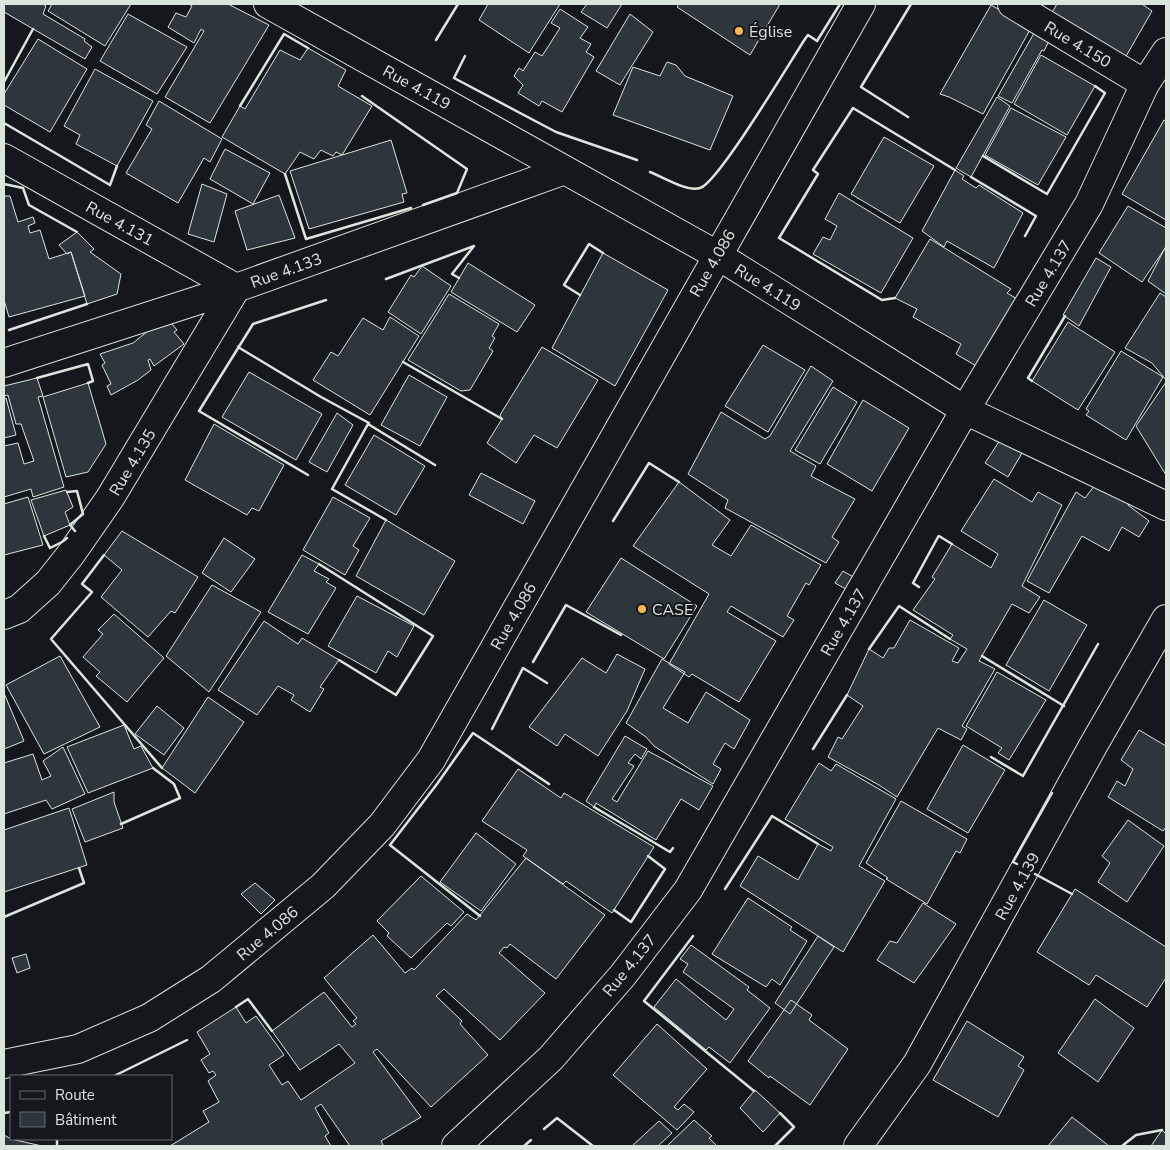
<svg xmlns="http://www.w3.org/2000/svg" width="1170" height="1150" viewBox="0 0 1170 1150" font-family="'Nunito Sans',sans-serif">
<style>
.building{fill:#2c363c;stroke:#d8e6dc}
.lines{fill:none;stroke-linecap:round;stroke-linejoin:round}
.minor-casing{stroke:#d8e6dc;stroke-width:30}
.minor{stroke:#14181c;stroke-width:28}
.wall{stroke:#d8e6dc;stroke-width:2.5}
.poi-dot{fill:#ffb74d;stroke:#14181c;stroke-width:2}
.labels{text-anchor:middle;stroke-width:4;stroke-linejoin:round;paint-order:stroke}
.poi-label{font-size:16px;fill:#d8e6dc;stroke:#14181c;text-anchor:start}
.street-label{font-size:16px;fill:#d8e6dc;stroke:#14181c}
</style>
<rect width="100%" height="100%" fill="#14181c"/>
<path class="building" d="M4,4H43L46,6L43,14L85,39L84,41L92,47L85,59L4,12Z
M52,4H131L105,46L48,11Z
M189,4H228L269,25L210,123L165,97L204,31L201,29L194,43L168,27L176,13L186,17L192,6Z
M488,4H560L529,53L479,20Z
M587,4H622L607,28L581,12Z
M679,4H780L750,55L677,7Z
M1057,4H1142L1152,11L1125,58L1051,14Z
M991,5L1031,28L983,114L949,97L940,94Z
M560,9L588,27L580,38L591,44L586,52L594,57L562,112L542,101L539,106L518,93L523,85L514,76L519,68L523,71L535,52L542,56L560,28L551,23Z
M128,14L187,47L157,94L100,61Z
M630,14L653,32L620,85L596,71Z
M1037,28L1051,37L1044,51L1042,50L1012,103L998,96Z
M38,39L87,69L50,132L4,105V94Z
M308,48L346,70L338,86L372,106L342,155L336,152L333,156L321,150L314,159L300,152L285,174L222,137L240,106L245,109L280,50L300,60Z
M1041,55L1095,86L1067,135L1014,104Z
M667,62L676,65L685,76L733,96L710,150L613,115L633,67L660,76Z
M95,69L153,101L117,166L76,144L80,135L64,126Z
M997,97L1010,106L971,177L956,168Z
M159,101L222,139L210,162L204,158L178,203L126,173L152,129L146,125Z
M1011,108L1066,137L1038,185L985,155Z
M1164,120L1166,121V220L1122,194Z
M884,137L934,166L900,223L851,194Z
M391,140L407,193L402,194L404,202L309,229L290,171Z
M225,149L270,173L253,204L210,179Z
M955,170L964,176L962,179L976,188L979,185L1023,213L994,268L947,241L944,247L922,231Z
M202,184L227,194L214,242L188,234Z
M839,193L913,238L881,293L813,254L823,237L830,240L837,226L825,219Z
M279,195L295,238L247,250L235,211Z
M4,196H10L18,222L33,217L35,223L28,226L30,233L40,230L49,259L71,252L85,296L9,317L4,300Z
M1128,206L1166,228V247L1142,282L1099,253Z
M77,232L94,249L90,252L121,274L117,294L87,304L71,252L67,254L59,245Z
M930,239L1011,289L1007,293L1019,300L978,367L956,354L961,344L913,317L917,309L895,298Z
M1166,246V294L1148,281Z
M603,253L668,290L615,386L552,348Z
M1096,258L1111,267L1079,326L1063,315Z
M468,263L535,305L517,332L451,292Z
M422,266L451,286L421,334L388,312L411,275L414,277Z
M1160,293L1166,297V380L1152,363L1125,348Z
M449,294L499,324L492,336L495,338L489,348L493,351L470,390L461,391L408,360Z
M390,317L419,336L370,415L313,380L331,352L338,356L363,318L383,330Z
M168,319L177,330L174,332L184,344L154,366L150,359L148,360L151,370L138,380L111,395L107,386L111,384L102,365L105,363L100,354L133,343L153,327Z
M1068,322L1115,352L1078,410L1032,381Z
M763,345L805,370L768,432L725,406Z
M542,347L598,380L557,448L534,435L516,463L487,443L502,419L500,415Z
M1121,351L1163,377L1126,440L1086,415L1089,411L1086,409Z
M811,366L833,381L790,451L816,466L811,476L855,499L832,537L839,542L826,563L725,508L728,500L688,474L721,412L765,439L770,436Z
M249,372L322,414L296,460L222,417Z
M409,375L447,397L420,446L381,425Z
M37,378L43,396L38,397L64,487L33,497L31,489L4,497V446L18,443L24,464L34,461L21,424H16L8,395L4,396V386Z
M1166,382V475L1136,426Z
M88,383L106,444L88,472L66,477L43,397Z
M833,387L857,402L820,464L795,450Z
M6,398L16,435L4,438V399Z
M863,400L909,428L872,491L827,464Z
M337,413L353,425L327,472L309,462Z
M214,424L284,465L259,511L252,508L247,515L185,480Z
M374,435L425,466L396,515L345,485Z
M1000,440L1022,453L1008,477L985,463Z
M481,473L535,501L523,524L469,495Z
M994,479L1032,502L1038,492L1062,505L1022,586L1040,597L1029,613L1012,604L979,661L995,669L962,726L967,729L961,740L938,728L897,797L879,785L828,757L838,737L842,739L863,706L847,695L869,649L883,658L889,648H894L910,620L959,648L952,661L958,663L967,649L950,639L953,635L913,610L935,579L932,577L952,544L991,568L998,554L961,531Z
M679,482L730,520L712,545L731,556L751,525L821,565L809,585L806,583L787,616L794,620L783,637L731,606L727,612L776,641L739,702L692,674L689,677L669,664L709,594L633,546Z
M1095,485L1131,499L1128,505L1149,521L1139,537L1122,527L1109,551L1082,536L1049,593L1027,581L1076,492L1085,498Z
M66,490L73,507L65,512L70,525L44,536L31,500Z
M28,497L43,545L4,555V504Z
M333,497L370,518L353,546L359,550L345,575L303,550Z
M386,520L455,561L424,615L356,576Z
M122,531L198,577L175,613L171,611L148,637L101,597L122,570L104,555Z
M224,538L255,559L231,592L202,573Z
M302,555L319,564L314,571L329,579L326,582L336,588L308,634L268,612Z
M621,558L697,606L664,659L586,612Z
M843,571L862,582L855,594L835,583Z
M212,585L261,612L209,692L166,656Z
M357,596L414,626L397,657L388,651L376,673L328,646Z
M1044,600L1087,625L1049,691L1006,665Z
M114,614L164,658L127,702L96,676L100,672L83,657L103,634L98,630Z
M264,621L298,644L302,638L339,660L320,687L324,689L310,712L291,700L294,695L278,686L257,715L218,690Z
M617,654L645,669L627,711L598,756L565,734L557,746L529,727L582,658L606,673Z
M60,656L100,727L44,754L6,685Z
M662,659L685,672L663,708L688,723L706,692L750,720L734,749L725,743L713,764L721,769L713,784L654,746L646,737L626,723Z
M997,672L1046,700L1009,760L998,753L1002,748L966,726Z
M4,693L24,741L4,749Z
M208,697L244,722L195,793L162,768Z
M157,706L184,728L164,755L135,734Z
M124,725L134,749L141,746L153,768L88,793L67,747Z
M1139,730L1166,746V827L1163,831L1108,797L1117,781L1125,786L1133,769L1121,760Z
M625,736L647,749L641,759L635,754L628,763L634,766L612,799L617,802L648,751L713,786L699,810L681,799L656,840L596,803L594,807L586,801Z
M963,745L1005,770L968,833L927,809Z
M63,747L85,794L52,809L46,800L4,814V763L33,754L42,780L51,776L43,761Z
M819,763L831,771L836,764L896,799L859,866L885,881L843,952L740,886L758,856L798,880L818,844L831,851L833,847L785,819Z
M518,769L561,798L564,793L654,847L612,913L566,881L563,884L523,856L527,850L482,821Z
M114,792V802L123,828L85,842L72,809Z
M901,801L967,839L960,853L956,851L927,904L886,879L888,878L866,863Z
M69,808L87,865L4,892V830Z
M1128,820L1164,846L1127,902L1098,882L1110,863L1102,856Z
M476,833L516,864L481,911L440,882Z
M526,858L605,915L556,979L510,944L507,948L504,947L499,953L545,993L500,1040L444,989L436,996L462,1021L460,1024L488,1055L431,1107L377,1049L373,1052L421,1117L381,1141L383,1145L381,1146H350L321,1104L315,1108L329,1133L325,1136L331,1146H170L209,1122L203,1111L219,1102L208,1081L216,1075L213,1071L209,1073L201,1060L210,1054L197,1032L236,1007L246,1023L256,1016L284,1055L269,1065L282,1085L288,1081L301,1100L355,1063L339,1044L300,1070L272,1031L324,992L352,1027L356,1024L353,1021L357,1018L324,978L373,935L405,973L412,968L414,970L467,914L476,920Z
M421,876L464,912L451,926L447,923L411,958L387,936L389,933L377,921Z
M255,883L275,900L261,914L241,894Z
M1075,889L1166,947V978L1147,1007L1096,975L1089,985L1037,952Z
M748,898L792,927L790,930L807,941L780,985L772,979L766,987L712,954Z
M923,903L956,924L914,983L877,960L890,941L897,943Z
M818,936L834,947L790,1014L775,1003Z
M691,945L749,987L747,990L770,1008L730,1063L709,1047L706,1050L654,1007L676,979L726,1020L734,1009L683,972L688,964L680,959Z
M26,954L30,968L17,973L12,958Z
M1095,999L1134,1028L1098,1082L1058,1053Z
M791,1000L812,1015L809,1020L848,1049L810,1105L770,1076L769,1078L748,1061Z
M967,1021L1024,1057L1018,1066L1024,1070L998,1117L933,1080Z
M657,1024L707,1069L674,1107L678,1110L684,1104L694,1112L677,1130L613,1075Z
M755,1090L780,1113L763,1132L740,1108Z
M1072,1117L1109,1146H1048Z
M694,1120L712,1136L709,1138L717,1146H667Z
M659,1121L672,1133L658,1146H632Z
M1162,1130L1166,1134V1146H1151Z
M4,1135L11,1139L42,1146H4Z"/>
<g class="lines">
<g class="minor-casing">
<path id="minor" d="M268,4L717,255L965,410L1166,506
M1012,4L1145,84
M4,158L236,288L110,498L71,554L48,583L19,609L4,615
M4,363L236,288L565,170
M4,1064L78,1049L149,1018L211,979L323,886L382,825L431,760L861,4
M456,1146L551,1058L623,975L688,890L965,410L1089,204L1145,84L1166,52
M858,1146L917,1064L1094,744L1166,619"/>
</g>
<use href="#minor" class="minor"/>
<path class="wall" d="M436,40L458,4
M465,56L454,78L556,132L637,160
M4,82L33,29
M362,96L467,169L457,193L423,205
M240,106L284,34L308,48
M908,117L861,87L911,4
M4,123L110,185L117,166
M983,156L1047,194L1105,93L1095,86
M650,172C663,177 687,192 700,188C718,183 790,62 805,39L808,35L817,41L840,4
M285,174L306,239L411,208
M971,177L1036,216L1025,236
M4,184L23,188L29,205L77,232
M386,279L474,246L452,274L459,278
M580,295L564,285L589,244L603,253
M895,298L882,300L779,238L818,174L813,170L853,108L955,170
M9,330L87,304
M238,347L321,397L369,423L368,424L435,465
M403,362L502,419
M37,378L88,364L93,381L88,383
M1032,381L1028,378L1065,316
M368,424L332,489L386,520
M308,475L199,411L253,324L326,300
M67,492L77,491L83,514L70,525L75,531
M613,521L649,463L679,482
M44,536L50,548L62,542L67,538
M104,555L82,584L92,592L51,639L162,768
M319,564L433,636L396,695L339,660
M919,587L913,583L938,537L939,536L952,544
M869,649L899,606L950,639
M982,656L1064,706
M533,662L566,605L621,635
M492,729L523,668L547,683
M813,749L847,695
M991,757L1023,776L1098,644
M594,807L670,852L673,848
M121,824L180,798L174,784L153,768
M1017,864L1013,862L1052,793
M1035,874L1072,894
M725,889L772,816L818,844
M614,910L631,922L665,869L648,856
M480,916L390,845L437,784L473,733L549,784
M4,917L84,883L79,868
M693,936L644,1001L754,1091
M236,1007L248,999L272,1031
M114,1076L187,1040
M4,1113L11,1112
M544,1129L557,1118L593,1146
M57,1139V1146
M524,1146L531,1140
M775,1146L794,1127L780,1113
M1122,1146L1136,1135L1162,1130"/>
</g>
<g class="poi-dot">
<circle cx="739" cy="31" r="5"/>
<circle cx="642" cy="609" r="5"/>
</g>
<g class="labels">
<g class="poi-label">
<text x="749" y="37">Église</text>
<text x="652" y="615">CASE</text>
</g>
<g class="street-label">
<text transform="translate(1078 44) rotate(31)" y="6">Rue 4.150</text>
<text transform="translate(417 87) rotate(29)" y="6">Rue 4.119</text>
<text transform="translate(120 223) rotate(29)" y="6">Rue 4.131</text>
<text transform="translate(712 263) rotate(-60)" y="6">Rue 4.086</text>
<text transform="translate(286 270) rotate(-20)" y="6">Rue 4.133</text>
<text transform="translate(1048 273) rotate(-59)" y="6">Rue 4.137</text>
<text transform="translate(768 287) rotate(32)" y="6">Rue 4.119</text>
<text transform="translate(132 462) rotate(-59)" y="6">Rue 4.135</text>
<text transform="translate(513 616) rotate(-60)" y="6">Rue 4.086</text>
<text transform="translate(843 622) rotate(-60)" y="6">Rue 4.137</text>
<text transform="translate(1017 886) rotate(-61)" y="6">Rue 4.139</text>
<text transform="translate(267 933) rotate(-40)" y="6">Rue 4.086</text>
<text transform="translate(629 965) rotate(-51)" y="6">Rue 4.137</text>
</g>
</g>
<rect width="1170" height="1150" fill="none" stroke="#d8e6dc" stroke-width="10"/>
<rect x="10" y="1075" width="162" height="65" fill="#14181c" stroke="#626a69"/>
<rect x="20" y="1091" width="25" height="8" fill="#14181c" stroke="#626a69"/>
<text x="55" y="1100" font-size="15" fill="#d8e6dc">Route</text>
<rect x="20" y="1112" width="25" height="15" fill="#2c363c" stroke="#626a69"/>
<text x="55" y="1125" font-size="15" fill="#d8e6dc">Bâtiment</text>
</svg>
